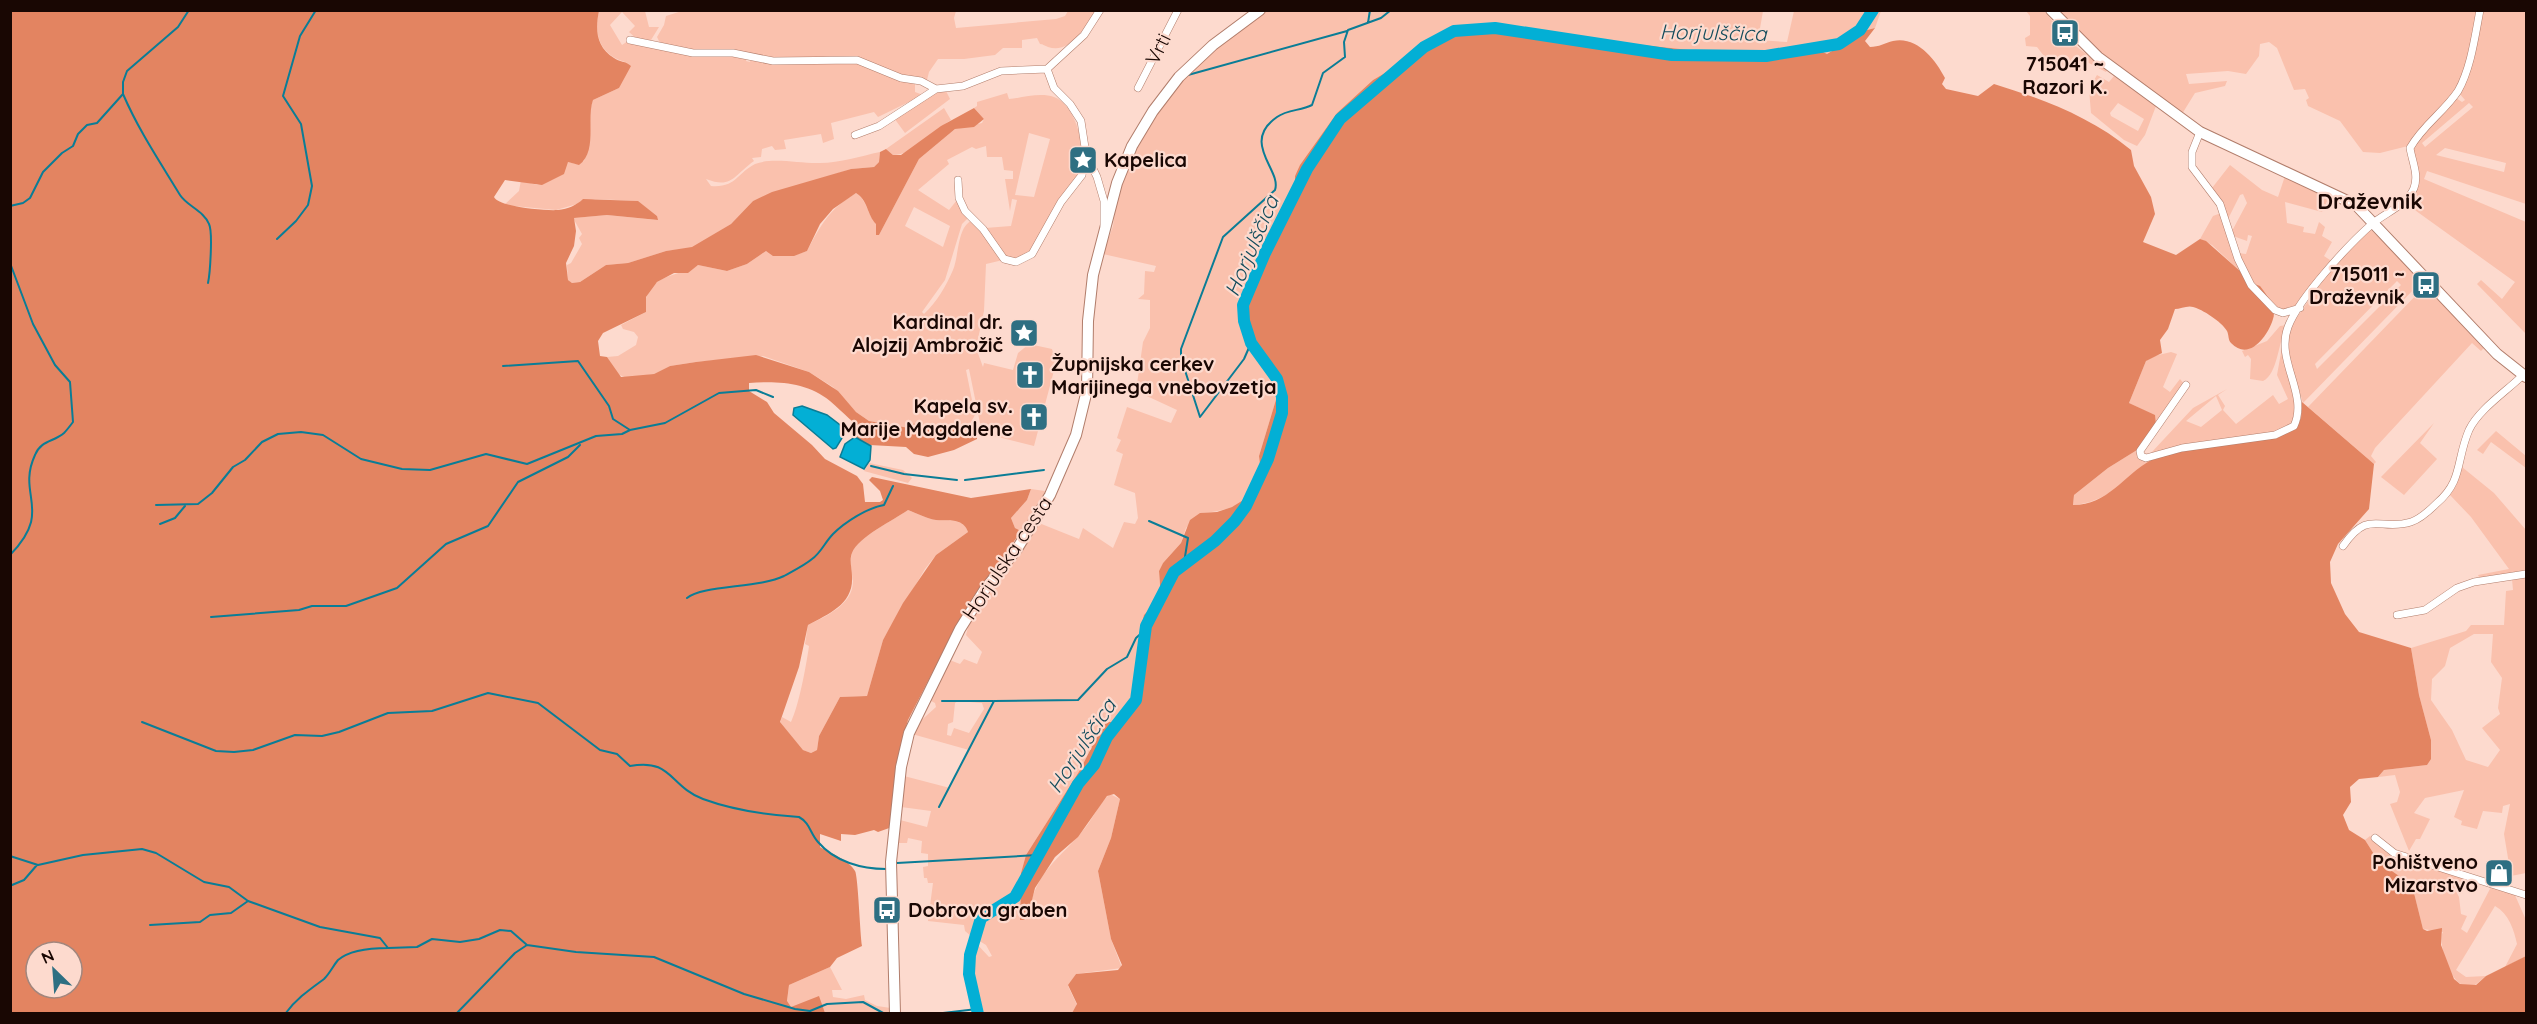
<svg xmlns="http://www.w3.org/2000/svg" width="2537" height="1024" viewBox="0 0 2537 1024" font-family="Quicksand,sans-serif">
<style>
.green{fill:#fac1ad;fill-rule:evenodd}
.forest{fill:#e38461;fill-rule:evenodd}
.water{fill:#03afd5;stroke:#0a7d96;stroke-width:1.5}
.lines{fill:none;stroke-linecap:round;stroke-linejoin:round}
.stream{stroke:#0a7d96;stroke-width:2}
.river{stroke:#03afd5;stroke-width:12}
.street-casing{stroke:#b17d6b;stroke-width:8}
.secondary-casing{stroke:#b17d6b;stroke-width:12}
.street{stroke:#fff;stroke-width:7}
.secondary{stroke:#fff;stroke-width:10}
.labels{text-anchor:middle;stroke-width:4.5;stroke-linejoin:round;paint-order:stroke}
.street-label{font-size:20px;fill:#190703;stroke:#fddace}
.poi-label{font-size:20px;font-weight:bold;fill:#190703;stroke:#fddace;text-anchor:end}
.water-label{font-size:21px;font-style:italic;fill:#134c5c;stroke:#fddace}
.quarter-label{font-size:22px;font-weight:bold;fill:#190703;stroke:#fddace}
</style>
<rect width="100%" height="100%" fill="#fddace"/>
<path class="green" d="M1266,10L1763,11L1758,40L1787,42L1794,11H1881L1875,28L1867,30L1827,54L1817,49L1819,43L1815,42L1804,50L1727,54L1633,44L1516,26H1464L1436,35L1419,53L1373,80L1337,113L1295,176V187L1258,261L1241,311L1249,343L1265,366L1278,393L1259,456L1261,474L1258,491C1243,506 1221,512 1201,513L1186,528L1181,543L1163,563L1159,571L1161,598L1149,608L1141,629L1140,674L1131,704L1118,722H1111L1102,727L1080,770L1026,855L1021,873L1022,881L1013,895L981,915L971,936L965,931L964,925L928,921L933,883H928L927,878H924L923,867L928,866V854L921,853L922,841L908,838L907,843H897L900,820L927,827L931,811L901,807L904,776L950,788L969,750L912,734L915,726L936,707L935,703L927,699L947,659L960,664L964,659L977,664L982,652L966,635L970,620L990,587L1039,523L1079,539L1083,528L1113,548L1124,522L1135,524L1138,518L1135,493L1114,485L1123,454L1116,451L1121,440L1117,438L1127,407L1171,423L1177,410L1136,391L1143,342L1150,328V300L1138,299L1144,294L1145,271L1154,272L1156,266L1103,254L1113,226L1117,197L1133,153L1160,107L1196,64ZM958,701L982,703L984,709L969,733L954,728L951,736L947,735L948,724L953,722L955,703Z
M599,11H645L649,27H659L651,40L637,39L629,32L635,26L622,12L610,25L622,45L628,41L747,56L746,61L750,62L752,57L851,61L915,83V92L923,95L878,117L874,112L831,123L834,139L823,143L821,134L784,140L786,149L775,150L772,146L762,149L761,157L752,158L754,161C733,176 732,189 706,179L711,186C736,188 737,173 755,164C772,157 802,164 820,163C840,163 861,156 880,152L879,162L874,167L851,169L753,201L731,224L692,248L666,251L628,263L606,265L580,282L572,283L568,280L567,265L571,263L582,244L579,238L582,234L573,218L607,215L657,220V216L637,201L595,199L556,210L504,205L519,191L521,180L537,185L544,183L568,162L576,164L584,161L590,134V109L593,100L619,88L625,62C600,55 593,34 599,11Z
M682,11H956L954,18L956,28L1056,19L1065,16L1068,11H1095C1086,26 1070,55 1048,47C1045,46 1043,44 1040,44L1037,38L1022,40V48H1003L995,55L964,59H938L929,72L927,80L905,77L856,57L831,56L791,61L698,52L660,43L657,37L664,25L666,16Z
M2026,11H2044L2068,40L2107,70L2106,72L2087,62L2079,72L2047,60L2037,47L2026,46L2025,38L2030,35V16Z
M2056,11H2479L2463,75L2454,93L2408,146L2380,153L2363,152L2340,121L2308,106L2306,100L2309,98L2305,89L2294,90L2277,48L2269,42L2260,44L2259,56L2246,74L2228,71L2186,74L2189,84L2227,81L2225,86L2195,93L2182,114L2097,52Z
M2482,11H2526V204L2427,171L2424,179L2526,222V334L2477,284L2481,280L2502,299L2515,282L2405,203L2415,191L2413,148L2415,142L2456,98L2462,102L2465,100L2459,93ZM2469,103L2473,107L2425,147L2422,143ZM2445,148L2506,163L2504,172L2436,155Z
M2097,75L2109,82L2114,76L2156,106L2145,135L2137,146L2124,140L2091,113L2089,89ZM2118,103L2144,119L2138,131L2111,116L2110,113Z
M946,91L950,99L905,133L894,118L933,93Z
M1007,93L1009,99C1022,98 1040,92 1054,97C1076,105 1086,148 1082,169C1078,185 1037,243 1024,258L1007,259L985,228L1011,226L1017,200L1012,199L1010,211L1005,179H1013V171L1004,170L1002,157H987L986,146L976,149L972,147L947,160L949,164L918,190L949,210L957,200L968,218L962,224L945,280L922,312L924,314C937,302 946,286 953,270C959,256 957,228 971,221L983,231L1003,260L986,264L984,311L976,348L983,367L984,363L1013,370L1018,353L1029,344L1052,349L1056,363L1034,446L982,433L969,369L966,370L975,415L970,424L973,428L979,426L980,433L977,436L940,424L930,430L924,425L909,428L869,421L856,412L833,387L809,372L763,356L696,362L670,366L654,374L627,378L617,374L607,357L618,356L636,345L638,337L634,332L623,329L621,325L646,312C646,308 644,302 646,298C654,273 681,276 698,265L727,271L747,264L766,251C781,257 792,257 807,251C821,225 829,209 856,193C868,201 867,215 877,224L876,235H879L919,159L955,129L982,123L984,119L974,108L977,106V102ZM1029,133L1050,139L1034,197L1015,195ZM914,207L950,226L943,247L905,226Z
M944,108L951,120C934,130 913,155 893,155L886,149Z
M2230,165L2262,190L2278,197L2285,176L2329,197L2322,212L2285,202L2287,223L2304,227L2303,232L2315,234L2319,222L2325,227L2322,236L2332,242L2324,256L2333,262L2296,307L2283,310L2272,307L2267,295L2250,281L2238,253L2246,254L2252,236L2248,235L2247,241L2233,236L2232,231L2247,203L2243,194L2240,195L2228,219L2212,188Z
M2221,213L2240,271L2212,245L2200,239L2213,216Z
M2370,229L2413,270L2417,280L2438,295L2485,347L2481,351L2472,343L2375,448L2371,456L2376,462L2374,464L2308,407L2422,289L2418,285L2303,403L2288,354L2290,327L2331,269ZM2397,281L2401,285L2317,369L2315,364Z
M2287,325C2278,342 2278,374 2263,381L2250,379L2251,359L2248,355L2245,357L2242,351L2267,341L2280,326Z
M2283,342L2297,409L2292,425L2277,432L2191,443L2150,454L2193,408L2227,389L2218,395L2225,406L2223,410L2236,424L2273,395L2279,404L2288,399L2277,375ZM2216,396L2222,410L2201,427L2186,421Z
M2171,352L2177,354L2163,387L2170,392L2180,379L2184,384L2156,425L2147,412L2129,403L2146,361L2150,357Z
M2434,423L2420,443L2437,459L2404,495L2381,477Z
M2496,431L2526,456V468L2491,442L2483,454L2477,450Z
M2137,450L2142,461H2149C2125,481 2105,503 2073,505L2074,495L2108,468Z
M869,463L903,470L912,478L908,483L864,471Z
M2462,467L2494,493L2526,530V571L2481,581L2478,575L2509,569L2471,517L2450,495L2456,486Z
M1031,489L1045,491L1027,527L1021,531L1015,528L1011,518L1027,500Z
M908,510C916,513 928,519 936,520C947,521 963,517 968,532L936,555L925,569L883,640L867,696L840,697L819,736L817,750L811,753L803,750L780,723L782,717L791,722C799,705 806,667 809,646L805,644L808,625C826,616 853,605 853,581C852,573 849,561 852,553C858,537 894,520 908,510Z
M2526,575V873L2511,876L2504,834L2510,804L2503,806L2502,813L2483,811L2477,829L2461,825L2462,821L2454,817L2464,790L2425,798L2414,813L2430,819L2420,839H2416L2409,851L2390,804L2397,802L2400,792L2395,775L2378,777L2384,770L2427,765L2431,740L2419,695L2411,648L2466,631L2471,625H2504L2506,591L2513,590L2512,579ZM2474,634H2493L2491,662L2502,678L2498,708L2500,714L2482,728L2500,750L2488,767L2466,760L2452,730L2431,700L2432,679L2445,666L2450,648Z
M1110,794L1120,799L1111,838L1098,871L1111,939L1122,968L1076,974L1068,986L1077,1005L1072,1013H984L971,975L976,943L989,957L992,956L986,945L976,939C988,907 997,916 1020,899V919L1028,916C1035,871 1059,860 1085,828C1094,817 1099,803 1110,794Z
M2370,836L2391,854L2467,879L2455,889L2459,897L2461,914L2467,916L2461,929L2467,933L2492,885L2514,893L2526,920V956L2505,967L2517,944C2514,930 2509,914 2495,906L2456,970L2466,977L2486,976L2475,985C2471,985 2465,986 2461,984C2450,980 2437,941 2443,932L2423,929L2412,885L2379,862L2365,840Z
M830,967L842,990H832L833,997L846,999L864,995L865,1000L877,1006L891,1008V1013H825L821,1005L791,1007L787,1002L789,985Z"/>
<path class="forest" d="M11,11H599C595,29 596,47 614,58C619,62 626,61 631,66L619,88L593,100C586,119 598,151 579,165L568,162L564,174L542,185L505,180L494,197C499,207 545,211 558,210C568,209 577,205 583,199L638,201L657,216L658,220L607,215L574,218L576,231L574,246L566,263L568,280L572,283L580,282L606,265L628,263L666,251L692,247L731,224L753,201L772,192L851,169L874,167L879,162L880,152L886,149L893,155H901L941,126L974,108L984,119L974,127L955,129L919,159L879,235H876V224C867,215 868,200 856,193L833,209L820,224L807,251L794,256H773L766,251L747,264L727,271L698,265L688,273H674L657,282L646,297V312L603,333L598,341L600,356L607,357L621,377L654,374L670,366L696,362L756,355L809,372L838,391L856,412L869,421L909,428L912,424L921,423L930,430L943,424C951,431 966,431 977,436V439L954,450L928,457L914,454L906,447L870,445L851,435L854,431L869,438L871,434C854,425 844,413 830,401C807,382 777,381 749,383V391L767,402L774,413L812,445L825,459L857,476L863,484L865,502H880L883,500L880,491L869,480L872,477L971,498L1031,489L1027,500L1011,518L1015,528L1021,531L958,623L908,720L902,743L892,827L878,832L874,830L855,835L841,834V841L820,834V847C830,853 849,860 855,871C858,875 860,934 862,946L837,958L830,967L789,985L787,1001L791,1007L819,996L825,1013H11ZM908,510C916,513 928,519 936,520C947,521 963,517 968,532L936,555L903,603L883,640L867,696L840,697L819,736L817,750L811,753L803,750L780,722L799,667L808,625C829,614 854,604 852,576C852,569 849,560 852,553C858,537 894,520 908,510ZM36,952H72V988H36Z
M1464,26H1516L1633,44L1727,54L1804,50L1815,42L1819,43L1817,49L1827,54L1867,30L1875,28L1865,41L1870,47C1879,47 1885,43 1893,41C1917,36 1935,59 1945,78L1942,84L1946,89L1978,96L1994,84C2043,99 2091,117 2131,150L2134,166L2151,197L2155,214L2143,242L2176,255L2200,239L2206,241L2240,271L2246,281L2260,286C2267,295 2277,308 2273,319C2268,336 2249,362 2231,343C2228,340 2229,335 2227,331C2222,322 2202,309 2193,307C2188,305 2180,309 2175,309L2168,329L2160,340L2162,353L2146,361L2129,403L2155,415L2156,425L2137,450L2108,468L2074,495L2073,505C2108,505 2123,476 2151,460C2183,443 2258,435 2296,428L2301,418L2302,402L2374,464L2369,509L2338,544L2330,562L2331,583L2345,614L2359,632L2411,648L2419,695L2431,740V759L2427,765L2384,770L2378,777L2359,779L2350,787L2351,802L2343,815L2349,830L2365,840L2379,862L2412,885L2423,929L2427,931L2442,928L2441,945L2454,979L2460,984L2476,985L2486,976L2526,956V1013H1072L1077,1004L1068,985L1076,974L1118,970L1122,965L1111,939L1098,871L1111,838L1120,799L1114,794L1107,796L1078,837L1055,857L1035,888L1028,916L1024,920H1020L1021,873L1026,855L1080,770L1102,727L1107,722H1118C1150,691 1134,651 1144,615L1161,598L1159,571L1163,563L1181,543L1190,520L1200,513L1217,512L1232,507L1258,491L1261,474L1259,456L1278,393C1269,369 1252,351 1244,327C1233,295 1281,219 1295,187V176L1300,165L1337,113L1373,80L1419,53L1436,35Z"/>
<path class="water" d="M802,406L827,415L844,428L845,433L836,448L833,449L793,415L794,408Z
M855,437L871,446L870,460L864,469L840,457L845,444Z"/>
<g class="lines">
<path class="stream" d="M1368,23L1370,10
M1188,75L1347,31
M123,94C139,131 160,162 180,195C187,206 204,211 209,224C213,232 210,274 208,283
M10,206L23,203L30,198L43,172L62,153L73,146L78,134L87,125L97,123L123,94V82L127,71L178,27L189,10
M277,239L296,221L308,205L312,186L301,124L283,96L300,36L316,10
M10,263L33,324L55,365L70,382L73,422C70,426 67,430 64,433C54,442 41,440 35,455C16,496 54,510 10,555
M1251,343L1244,359L1200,417L1181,358V349L1223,237L1275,190C1282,170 1240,143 1277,117C1288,109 1301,111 1312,105L1323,73L1345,57L1344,42L1348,30L1381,18L1391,10
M503,366L578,361L609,406L613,419L630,430
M871,466L904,474L957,480
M965,480L1044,470
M156,505L198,504L212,493L233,467L245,460L262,442L278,434L301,432L323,435L361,459L402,469L430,470L486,454L527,464L596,436L622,434L630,430L665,423L719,393L756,390L773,397
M1149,521L1188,538L1184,563
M160,524L175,518L185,506
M687,598C702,585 760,588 784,576C793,571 805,565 812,559C821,553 825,542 833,534C845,522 867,508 884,505L893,486
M211,617L299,610L312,606H346L397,588L446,544L488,526L518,482L568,457L580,445
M942,701H993
M142,722L216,751L234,752L253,750L295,735L322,736L339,732L388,713L432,711L488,693L538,703L600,750L617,754L630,766C672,758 669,786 703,799C733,810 767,815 799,817C810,823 810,833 818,842C835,862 862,869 886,869
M939,807L994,701L1078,700L1107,669L1127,657L1136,638L1146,629
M10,856L38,865L83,855L142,849L156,853L204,882L229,887L248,901L320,927L380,938L388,948L417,947L432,939L460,942L479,939L500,930L511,931L527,945L576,952L654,957L744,994L795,1009L810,1011L827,1004L863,1002L885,1014
M897,863L1038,855
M12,885L24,880L37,865
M150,925L200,922L210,915L231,913L248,901
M943,1013L977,1009
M285,1014C296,999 309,990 324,979C330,973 333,966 338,960C351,949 373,948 388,948
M456,1014L515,953L527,945"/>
<path class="river" d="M978,1014L969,974L970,955L981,918L1015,897L1078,784L1094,765L1107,737L1136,700L1146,626L1174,572L1215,541L1235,521L1246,506L1268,459L1282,413V397L1277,379L1251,343L1244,321L1243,305L1265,253L1307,169L1340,119L1424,47L1454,31L1495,28L1672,55L1766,56L1839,44L1860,30L1873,10"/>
<g class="street-casing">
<path id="street" d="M1100,10L1084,35L1047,69L1054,88L1070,104L1081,121L1086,154L1097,177L1104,201V225
M630,40L693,53H733L773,61L857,60L901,78L921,81L936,89
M1138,88L1178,10
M2200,132L2192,152V167L2220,204L2238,259L2251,285L2275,310L2283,313L2300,308
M855,135L879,126L936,89L963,86L1001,71L1047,69
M958,180L959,198L965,211L983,229L1004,259L1016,262L1032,254L1061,202L1082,175L1086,155
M2186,385L2140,451L2141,456L2146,458L2182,448L2275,435L2294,426C2309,394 2275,361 2288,327C2299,298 2348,245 2372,224C2385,213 2407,205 2414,188C2419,175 2412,161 2410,148C2423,125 2444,112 2458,91C2471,68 2475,36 2480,10
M2343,546C2369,508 2379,532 2411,522C2420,519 2430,510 2437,503C2463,481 2456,460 2469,430C2479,409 2507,391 2523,375
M2397,615L2425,610L2457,588L2474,582L2526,574
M2375,838L2394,853L2526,895"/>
</g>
<g class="secondary-casing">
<path id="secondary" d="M2051,10L2098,57L2200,132L2356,205L2497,354L2526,377
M895,1014L891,862L901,767L909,733L960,629L985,589L1017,549L1050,495L1076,435L1087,390L1088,321L1093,275L1117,183L1132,146L1153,111L1179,77L1213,45L1260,10"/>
</g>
<use href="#street" class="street"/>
<use href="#secondary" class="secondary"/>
</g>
<defs>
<g id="bus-square" transform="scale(1.5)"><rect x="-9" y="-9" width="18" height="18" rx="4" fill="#2e6f82" stroke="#fddace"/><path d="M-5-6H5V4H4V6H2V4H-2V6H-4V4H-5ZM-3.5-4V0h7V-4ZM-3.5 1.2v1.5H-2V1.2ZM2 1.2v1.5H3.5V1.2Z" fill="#fff"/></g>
<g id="sight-square" transform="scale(1.5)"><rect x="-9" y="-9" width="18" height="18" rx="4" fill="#2e6f82" stroke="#fddace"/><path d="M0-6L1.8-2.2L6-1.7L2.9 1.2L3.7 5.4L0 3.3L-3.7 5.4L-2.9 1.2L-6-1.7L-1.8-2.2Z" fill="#fff"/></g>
<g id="church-square" transform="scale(1.5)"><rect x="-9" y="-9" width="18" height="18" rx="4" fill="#2e6f82" stroke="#fddace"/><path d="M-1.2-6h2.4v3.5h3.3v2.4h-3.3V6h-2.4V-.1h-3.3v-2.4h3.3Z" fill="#fff"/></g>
<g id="shop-square" transform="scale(1.5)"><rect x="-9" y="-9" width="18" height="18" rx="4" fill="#2e6f82" stroke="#fddace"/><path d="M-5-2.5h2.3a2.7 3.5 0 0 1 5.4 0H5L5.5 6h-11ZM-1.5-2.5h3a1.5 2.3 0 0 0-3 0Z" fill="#fff"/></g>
</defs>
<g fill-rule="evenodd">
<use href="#bus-square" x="2065" y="33"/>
<use href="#sight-square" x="1083" y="160"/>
<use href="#bus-square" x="2426" y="285"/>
<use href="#sight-square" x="1024" y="333"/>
<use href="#church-square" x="1030" y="375"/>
<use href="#church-square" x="1034" y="417"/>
<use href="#shop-square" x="2499" y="873"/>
<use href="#bus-square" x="887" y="910"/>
</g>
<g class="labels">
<g class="street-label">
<text transform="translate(1158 49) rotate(-64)" y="7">Vrti</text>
<text transform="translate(1007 558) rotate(-56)" y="7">Horjulska cesta</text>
</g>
<g class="poi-label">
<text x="2065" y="71" text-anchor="middle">715041 ~<tspan x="2065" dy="23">Razori K.</tspan></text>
<text x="1104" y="167" text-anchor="start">Kapelica</text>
<text x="2405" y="281">715011 ~<tspan x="2405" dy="23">Draževnik</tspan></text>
<text x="1003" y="329">Kardinal dr.<tspan x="1003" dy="23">Alojzij Ambrožič</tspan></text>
<text x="1051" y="371" text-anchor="start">Župnijska cerkev<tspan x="1051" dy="23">Marijinega vnebovzetja</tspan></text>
<text x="1013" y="413">Kapela sv.<tspan x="1013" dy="23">Marije Magdalene</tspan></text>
<text x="2478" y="869">Pohištveno<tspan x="2478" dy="23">Mizarstvo</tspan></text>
<text x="908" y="917" text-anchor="start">Dobrova graben</text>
</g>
<g class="water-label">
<text transform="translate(1713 33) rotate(1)" y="7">Horjulščica</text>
<text transform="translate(1252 246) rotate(-67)" y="7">Horjulščica</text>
<text transform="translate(1082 746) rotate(-57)" y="7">Horjulščica</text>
</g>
<g class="quarter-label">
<text x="2370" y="209">Draževnik</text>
</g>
</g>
<rect width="2537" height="1024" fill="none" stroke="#190703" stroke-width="24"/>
<g transform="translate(54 970) rotate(335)"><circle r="28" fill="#fddace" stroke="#a2867d" stroke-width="1.5"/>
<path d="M0-4.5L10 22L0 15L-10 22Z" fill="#2e6f82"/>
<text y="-9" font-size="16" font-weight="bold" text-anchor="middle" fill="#190703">N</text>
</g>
</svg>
